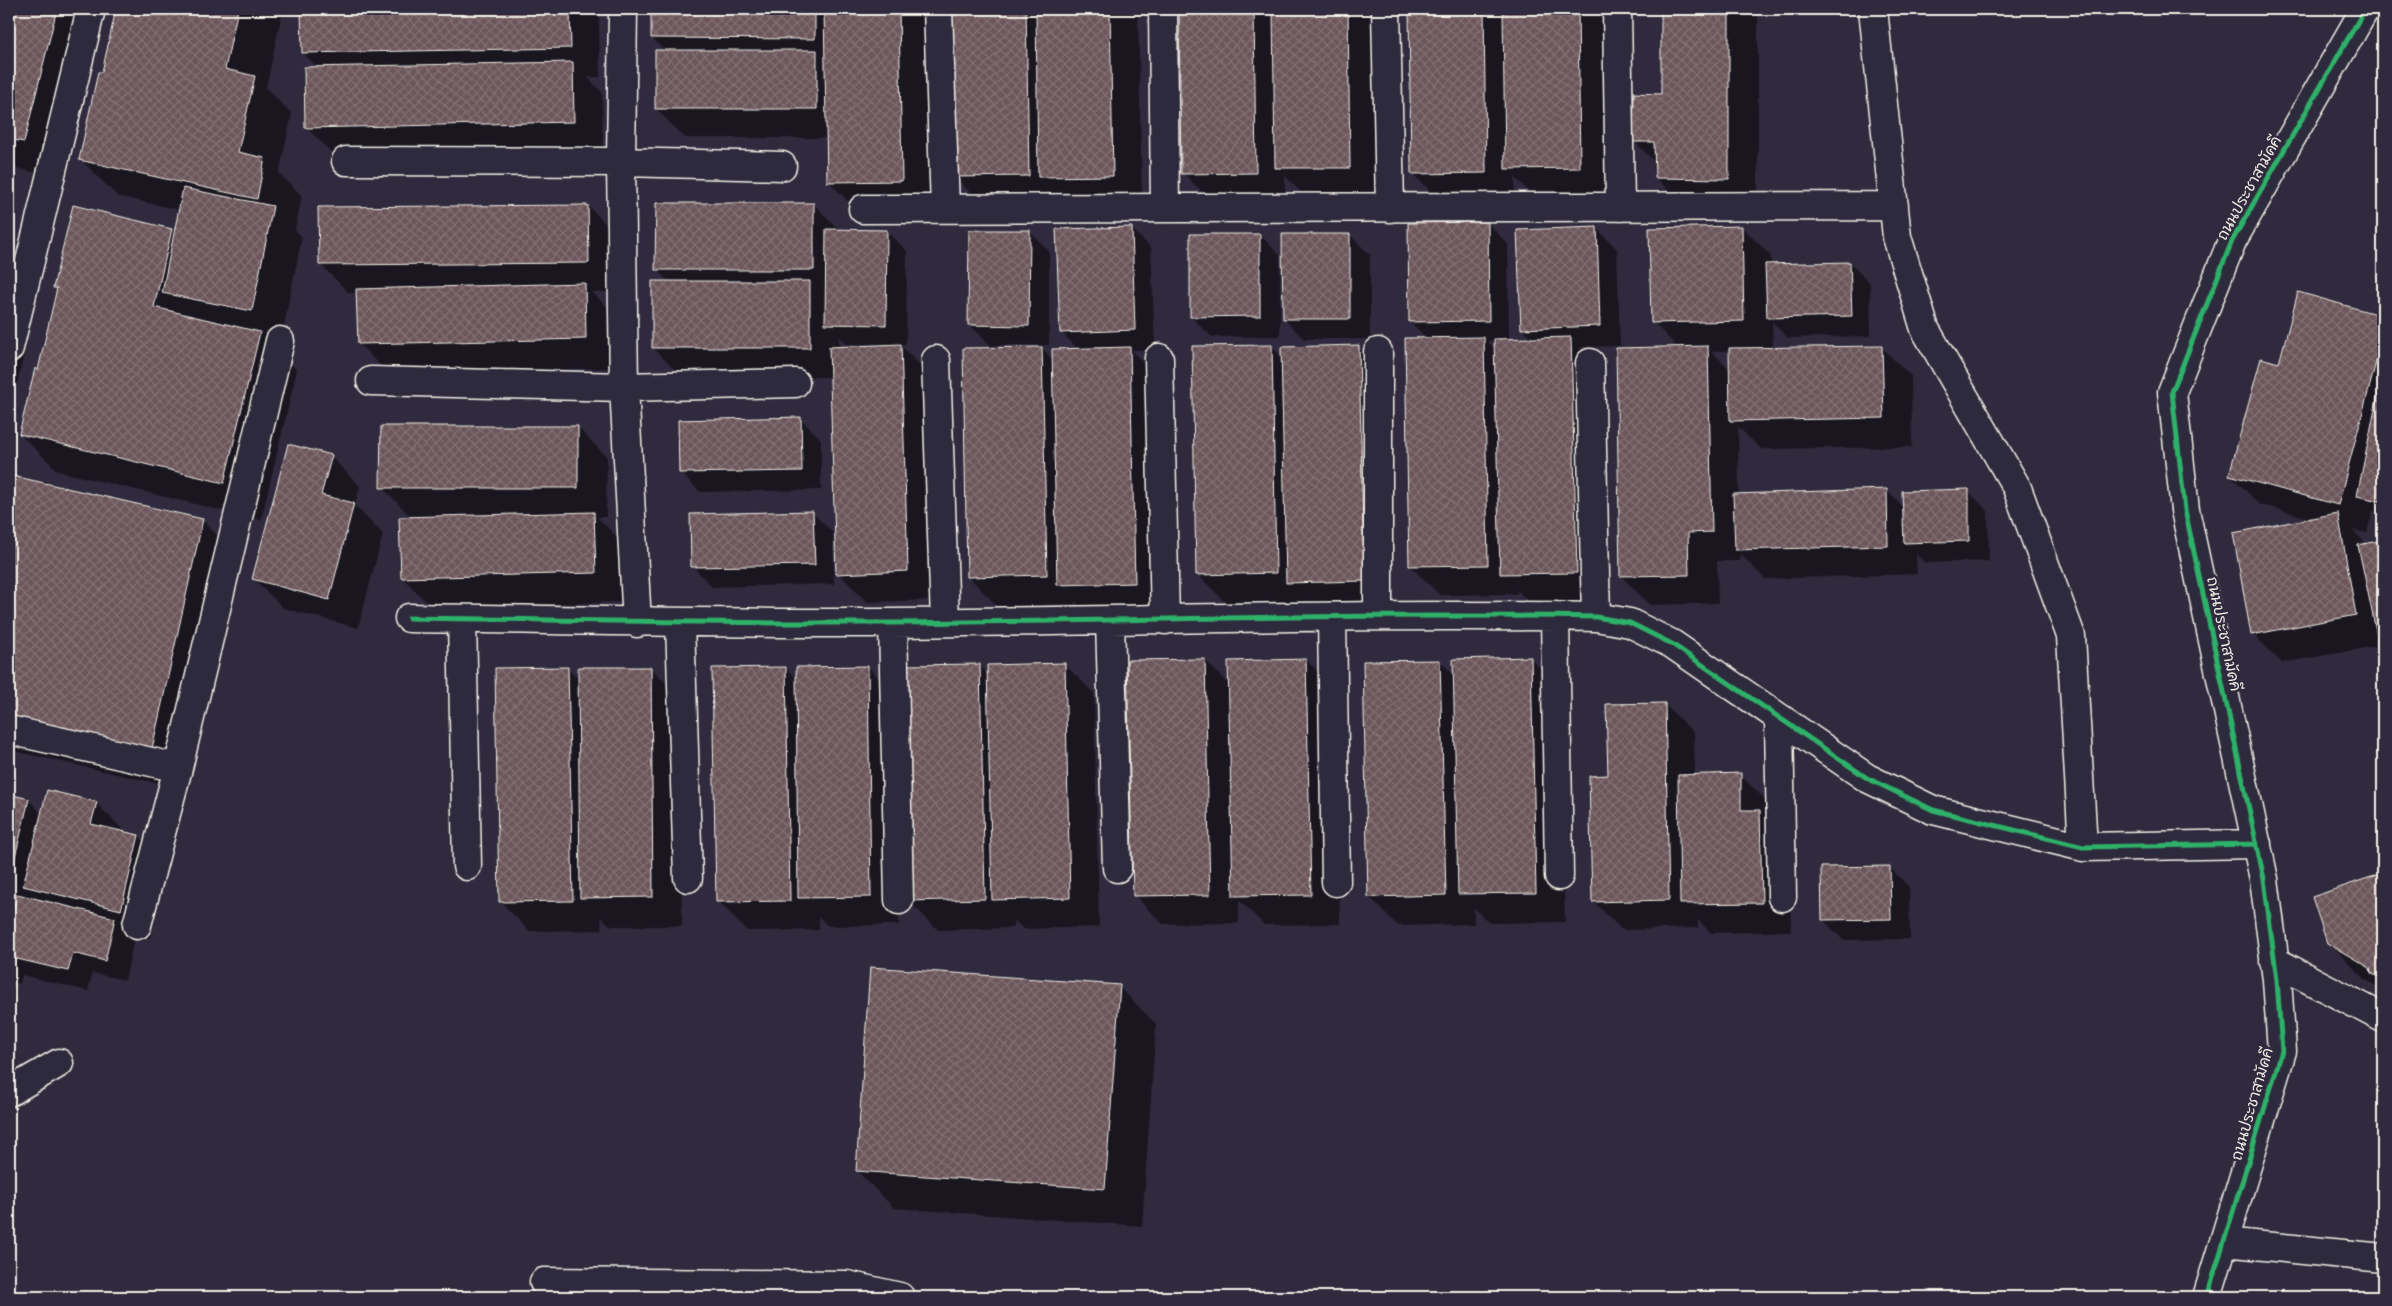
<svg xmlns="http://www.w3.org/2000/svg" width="2392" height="1306" viewBox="0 0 2392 1306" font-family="'Shantell Sans','Playpen Sans Thai',sans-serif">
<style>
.shadow{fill:#0007;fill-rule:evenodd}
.building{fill:url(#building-cross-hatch);stroke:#f4f1e8}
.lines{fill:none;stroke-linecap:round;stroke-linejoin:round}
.minor-casing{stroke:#f4f1e8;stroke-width:31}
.minor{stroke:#2f2a3d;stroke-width:28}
.cycleway-casing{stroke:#2f2a3d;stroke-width:8}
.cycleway{stroke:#2db169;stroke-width:5}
.labels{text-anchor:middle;stroke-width:5;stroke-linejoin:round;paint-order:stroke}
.street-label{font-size:15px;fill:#f4f1e8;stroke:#2f2a3d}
</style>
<defs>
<pattern id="building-cross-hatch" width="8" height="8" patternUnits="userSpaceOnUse" patternTransform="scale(1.25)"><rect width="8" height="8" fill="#6c575b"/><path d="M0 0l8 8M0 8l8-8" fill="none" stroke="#827073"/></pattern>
</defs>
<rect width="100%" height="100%" fill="#2f2a3d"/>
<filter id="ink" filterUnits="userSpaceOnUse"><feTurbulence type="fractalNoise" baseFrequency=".02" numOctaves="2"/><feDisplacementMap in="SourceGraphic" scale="10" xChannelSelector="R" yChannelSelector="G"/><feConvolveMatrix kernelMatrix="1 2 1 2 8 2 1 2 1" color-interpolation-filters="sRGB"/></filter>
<g filter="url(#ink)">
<path class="shadow" d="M9,9H102L61,179L9,166Z
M118,9H283L266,88L292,114L279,173L302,196L295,230L302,237L281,340L263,336L297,370L261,520L58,471L20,434L39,371L58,290L55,287L74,206L172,230L175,233L180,210L117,196L80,159Z
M302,9H590L599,18L600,77H587L602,92L603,151L336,157L306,127L318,68L303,53Z
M652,9H928L930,209L857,210L828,181L827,138H685L656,109L666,52L652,38Z
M953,9H1138L1142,205L1068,206L1057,194V205L984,206L955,177Z
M1180,9H1376L1378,197H1306L1285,176V201L1212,202L1183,173Z
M1410,9H1606L1608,197L1535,198L1515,177V202L1442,203L1413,174Z
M1663,9H1758V207H1685L1656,178V163L1635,142L1662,95Z
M814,204L840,231H886L907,251L906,344H899L930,375L937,600L867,602L838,573L831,377H682L653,348L669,282L657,270ZM839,336L847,344H884L885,346L839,348Z
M588,206L617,235L618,292H592L614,314L615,368L388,373L359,344L358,293H349L320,264Z
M9,223L13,227L9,243Z
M1488,224L1508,244L1509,340L1533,339L1522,328L1597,229L1617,249L1620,346L1580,347L1600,368L1605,601L1530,603L1517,590V594L1440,595L1410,566L1428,339L1410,322ZM1487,341H1496V350Z
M1742,227L1771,256V265L1850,263L1870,283L1871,336L1788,338L1772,322L1773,349L1881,347L1911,376L1912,447L1761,449L1738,427L1739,495L1886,490L1904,508L1968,491L1988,511L1989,561L1925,563L1916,554L1917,574L1765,579L1740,554V561H1717L1718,603L1650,605L1621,576L1678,348L1653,322ZM1711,351H1730L1731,370Z
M1131,228L1151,248L1155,350H1131L1158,378L1164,612L1088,614L1075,601V604L997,606L968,576L1042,348L1053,360L1078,349L1061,332Z
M1029,231L1049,251V345H990L970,325Z
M1260,235L1280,255V336L1212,337L1191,317Z
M1350,235L1370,255V339H1304L1284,319Z
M2299,293L2383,317V520L2373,510L2367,533L2353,530L2367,545L2383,541V658L2381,645L2282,663L2253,634L2313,519L2259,504L2230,475L2280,364Z
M9,323L27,342L9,417Z
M1271,346L1283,358L1358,347L1388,376L1393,610L1317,612L1304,599L1305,602L1226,603L1197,574Z
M801,419L821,439V490L700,492L680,472Z
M577,427L607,457L606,517H597L623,543L624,602L431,607L402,577L412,518L382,487Z
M331,457L360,486L355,506L383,534L358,628L283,608L254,579Z
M10,476L202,520L239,557L188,790L9,750Z
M813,513L833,533L834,584L712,587L692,566Z
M1530,658L1560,687L1565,922L1489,923L1474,908V924L1398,926L1369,896L1440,661L1455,676Z
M1205,660L1230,686L1306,660L1335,689L1340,924L1264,925L1239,900V923L1163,924L1134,895Z
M1064,664L1094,693L1099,927L1023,929L1014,920V928L938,930L909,901L979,665L988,674Z
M868,667L897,697L899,925L828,926L819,917V930L747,931L718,901L786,668L797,679Z
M651,668L680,697L682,926H611L601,917L602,930L529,931L500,901L568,669L580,681Z
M1664,704L1694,733L1695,776L1740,775L1770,804L1789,841L1791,931L1711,933L1698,920V928L1622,930L1593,901L1609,777Z
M9,795L29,800L42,814L96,803L125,832L139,836L168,866L150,938L128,933L134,939L125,980L92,973L88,991L22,975L20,984L9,981Z
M1889,867L1909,887L1910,939L1843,940L1823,920Z
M2383,874V990L2366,980L2328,942L2313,898Z
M9,982L17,991L9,1026Z
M1119,987L1156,1024L1142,1226L894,1208L857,1171Z"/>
<path class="building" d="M9,9H57L24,142L9,139Z
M116,9H238L225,69L255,76L238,152L265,158L257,199L79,160L98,72H102Z
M301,9H570L571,48L302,53Z
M651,9H815V39L651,38Z
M824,9H899L902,181L827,182Z
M951,9H1026L1029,176L954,177Z
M1036,9H1110L1113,176L1038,177Z
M1179,9H1254L1256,173L1181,174Z
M1273,9H1348L1350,168H1275Z
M1409,9H1484L1486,173L1411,174Z
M1503,9H1578L1580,168L1505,169Z
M1661,9H1729V179L1655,178L1654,142H1633L1634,93L1661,94Z
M655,50H817V109H655Z
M573,62L574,122L305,128L304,67Z
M183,188L273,206L252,311L162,293Z
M656,203H814V270H655Z
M73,205L172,229L154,307L260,332L224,483L19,434L35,368L38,370L57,288H53Z
M588,205L589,263L319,265L318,207Z
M1488,222L1489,321L1409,322L1408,223Z
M1742,226L1744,321L1651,323L1649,228Z
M1132,227L1135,330L1060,333L1056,229Z
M1597,227L1600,326L1521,329L1517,230Z
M826,229L887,230L886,325L825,324Z
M969,230H1030L1029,326L968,325Z
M1190,234H1260V316L1190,317Z
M1282,234H1350V319H1283Z
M1850,262L1852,316L1767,318L1765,264Z
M652,281H810V348H652Z
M585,283L586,339L358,344L356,289Z
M2298,292L2383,316V336L2338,505L2229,475L2261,358L2279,363Z
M1484,337L1488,565L1409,566L1405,338Z
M1571,337L1577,573L1500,574L1494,339Z
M901,344L908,571L836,574L829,347Z
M1272,345L1276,573L1196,575L1192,346Z
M1359,345L1364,581L1286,583L1281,347Z
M1708,346L1712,532L1688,533L1689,575L1620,576L1616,348Z
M1882,346L1884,418L1730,421L1729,348Z
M1042,347L1047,575L967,577L963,348Z
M1130,347L1135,583L1057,585L1052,349Z
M2383,369V502L2357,496Z
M801,417L802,471L679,473L678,420Z
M381,426H578V488H380Z
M288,444L332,455L321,495L354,503L329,600L252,579Z
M9,475L203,519L151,753L9,722Z
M1887,489L1888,546L1735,550L1733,494Z
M1969,489V541L1904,543L1902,491Z
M813,511L815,565L691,567L690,514Z
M594,512L596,573L401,578L399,517Z
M2338,513L2356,615L2251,635L2233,533Z
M2383,540V664L2358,545Z
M1531,657L1536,893L1458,894L1453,659Z
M1205,659L1210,895L1133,896L1127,660Z
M1306,659L1311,895L1233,896L1228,661Z
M1440,660L1446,895L1368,897L1363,661Z
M1065,663L1070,898L992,900L987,665Z
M980,664L985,899L908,901L903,665Z
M868,666L871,897L798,898L796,667Z
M568,667L573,901L499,902L495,668Z
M578,667H651L653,897L580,898Z
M786,667L790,901L716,902L712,668Z
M1665,703L1669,900L1592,902L1589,776L1608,775L1606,704Z
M1741,773V810H1760L1762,903L1680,904L1678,775Z
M47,790L97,802L91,824L139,835L121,910L23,886Z
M9,794L29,799L9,882Z
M1890,866L1891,919L1822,920L1821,867Z
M2383,873V980L2371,973L2370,968L2327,943L2312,897Z
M17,894L115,918L105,961L73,953L68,971L9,957V927Z
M870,967L1120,985L1105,1189L856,1171Z"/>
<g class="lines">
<g class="minor-casing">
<path id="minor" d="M623,9L621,162L624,387L637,623
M938,9L945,208
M1163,9L1165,208
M1386,9L1390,208
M1617,9L1620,207
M1873,9L1897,237L1925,329L2017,488L2071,636L2083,847
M346,161L621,162L782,166
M863,209L1894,206
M9,348L91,9
M1378,352V616
M1159,358L1165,620
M936,360L945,622
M1590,363L1596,617
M371,381L624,387L795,383
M1555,616L1559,876
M1332,617L1336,882
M409,618C570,620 731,624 892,623C1127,621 1361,613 1596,617L1630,623L1672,644L1867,778L1933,810L2083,847L2257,844
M462,619L467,866
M1110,621L1117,868
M680,622L688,878
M893,623L899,900
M1779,719L1782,897
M9,730L178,768
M137,925L178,768L280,341
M2274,961L2383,1018
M9,1092L59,1063
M2224,1242L2383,1258
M544,1282L847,1285L900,1297
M2207,1297L2282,1051L2277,980L2264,879L2185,510L2172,392L2232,241L2365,9"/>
</g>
<use href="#minor" class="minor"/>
<g class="cycleway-casing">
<path id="cycleway" d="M409,618C570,620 731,624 892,623C1127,621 1361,613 1596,617L1630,623L1672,644L1867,778L1933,810L2083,847L2257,844
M2207,1297L2282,1051L2277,980L2264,879L2185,510L2172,392L2232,241L2365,9"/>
</g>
<use href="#cycleway" class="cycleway"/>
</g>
</g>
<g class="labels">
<g class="street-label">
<text transform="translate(2249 188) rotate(-61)" y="5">ถนนประชาสามัคคี</text>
<text transform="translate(2224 634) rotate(78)" y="5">ถนนประชาสามัคคี</text>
<text transform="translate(2252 1104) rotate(-74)" y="5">ถนนประชาสามัคคี</text>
</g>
</g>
<rect width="2392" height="1306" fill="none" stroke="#2f2a3d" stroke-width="30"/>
<rect x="15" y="15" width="2362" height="1276" fill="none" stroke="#f4f1e8" stroke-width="2" filter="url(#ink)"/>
</svg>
